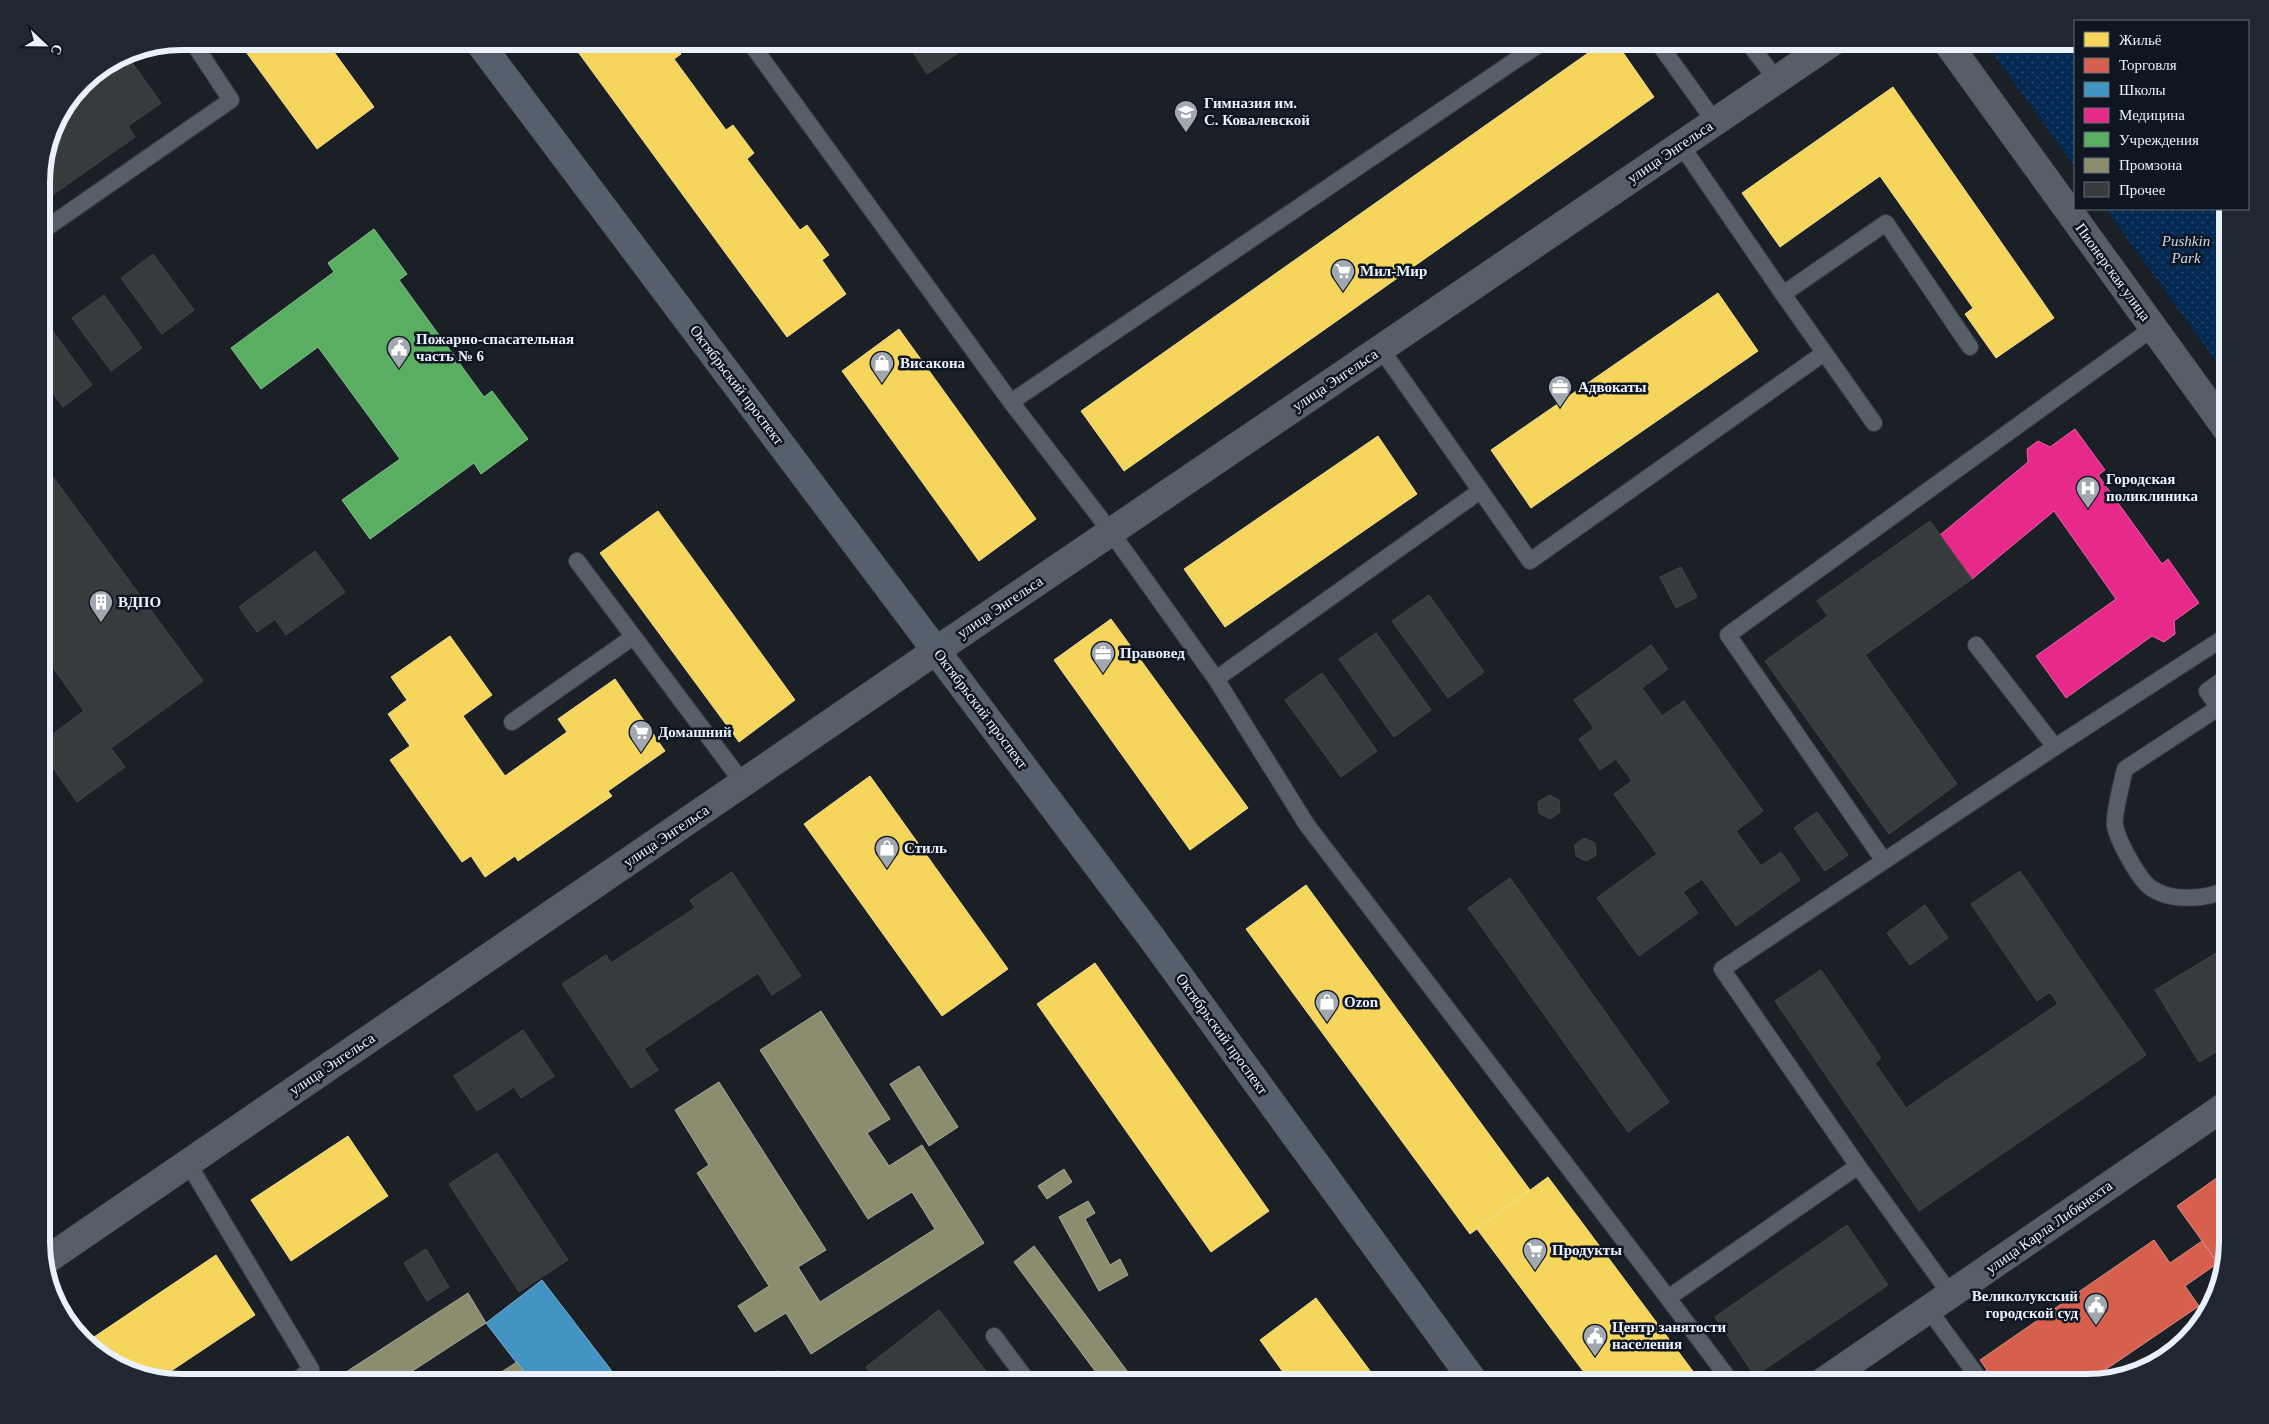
<svg xmlns="http://www.w3.org/2000/svg" width="2269" height="1424" viewBox="0 0 2269 1424" font-family="'Times New Roman',serif">
<style>
.park{fill:url(#park-dots)}
.homes{fill:#f6d55c;stroke:#f2dd8b}
.shops{fill:#d6604d;stroke:#dc8c81}
.schools{fill:#4393c3;stroke:#75afd4}
.health{fill:#e7298a;stroke:#e865ac}
.public{fill:#5aae61;stroke:#85c28f}
.industry{fill:#8c8c6e;stroke:#a8aa98}
.building{fill:#383b3d;stroke:#434746}
.lines{fill:none;stroke-linecap:round;stroke-linejoin:round}
.service-casing{stroke:#393d43;stroke-width:18}
.minor-casing{stroke:#393d43;stroke-width:29}
.tertiary-casing{stroke:#393d43;stroke-width:29}
.primary-casing{stroke:#393d43;stroke-width:29}
.service{stroke:#565e68;stroke-width:16}
.minor{stroke:#565e68;stroke-width:28}
.tertiary{stroke:#565e68;stroke-width:28}
.primary{stroke:#56606c;stroke-width:28}
.labels{text-anchor:middle;stroke-width:5;stroke-linejoin:round;paint-order:stroke}
.poi-label{font-size:15px;font-weight:bold;fill:#eaf1fa;stroke:#0d1621;text-anchor:start}
.street-label{font-size:15px;fill:#eaf1fa;stroke:#0d1621}
.park-label{font-size:15px;font-style:italic;fill:#c8d8eb;stroke:#0d1621}
.rim{fill:none;stroke:#eaf1fa;stroke-width:6}
</style>
<defs>
<pattern id="park-dots" width="8" height="8" patternUnits="userSpaceOnUse" patternTransform="scale(1.25)"><rect width="8" height="8" fill="#042953"/><path d="M2 2h.1M6 6h.1" fill="none" stroke="#29486d" stroke-width="1.8" stroke-linecap="round"/></pattern>
</defs>
<rect width="100%" height="100%" fill="#1b2026"/>
<path class="park" d="M1984,41H2075V167Z
M2106,209H2228V378Z"/>
<path class="homes" d="M238,41H326L374,107L317,149Z
M570,41H672L681,54L674,59L726,130L733,125L754,153L747,159L800,230L807,225L829,255L822,260L846,294L787,337Z
M1605,41H1615L1654,97L1124,471L1081,411Z
M1893,87L2054,318L1996,358L1965,314L1973,308L1880,176L1780,247L1742,193Z
M1718,293L1758,351L1531,508L1491,450Z
M899,329L1036,519L979,561L842,371Z
M1378,436L1417,494L1225,627L1184,569Z
M658,511L795,700L739,742L600,553Z
M1111,619L1248,808L1190,850L1054,660Z
M450,636L492,695L463,716L505,776L567,732L558,719L615,679L665,751L608,791L612,796L518,861L515,856L485,877L471,856L462,862L390,760L410,746L388,714L407,700L391,677Z
M870,776L1008,969L942,1016L804,824Z
M1306,885L1530,1190L1470,1234L1246,929Z
M1095,963L1269,1211L1211,1252L1037,1004Z
M348,1136L388,1196L291,1261L251,1200Z
M1548,1177L1698,1378L1692,1383H1592L1477,1229Z
M216,1255L255,1315L162,1377L104,1359L88,1341Z
M1316,1298L1379,1383H1291L1283,1372L1260,1340Z"/>
<path class="shops" d="M2228,1170V1242L2220,1266L2177,1206Z
M2154,1240L2170,1263L2202,1241L2218,1263L2185,1286L2199,1306L2086,1383H1969L1987,1370L1980,1360Z"/>
<path class="schools" d="M542,1280L621,1383H532L486,1323Z"/>
<path class="health" d="M2075,429L2105,470L2098,475L2162,564L2168,559L2199,603L2174,621L2175,634L2164,642L2152,636L2066,698L2036,656L2116,599L2054,511L1972,579L1940,535L2028,462L2027,449L2038,441L2050,447Z"/>
<path class="public" d="M374,229L407,274L399,280L484,397L492,391L528,439L481,474L474,463L370,539L342,500L400,459L318,347L261,389L231,348L334,272L328,263Z"/>
<path class="industry" d="M821,1011L890,1119L867,1133L889,1166L922,1145L984,1243L811,1354L786,1313L755,1332L738,1306L769,1286L697,1173L709,1165L675,1110L719,1082L826,1250L798,1267L820,1302L935,1229L912,1192L868,1219L760,1050Z
M919,1066L958,1127L929,1146L890,1084Z
M1064,1169L1072,1182L1047,1199L1038,1186Z
M1088,1201L1095,1213L1085,1219L1110,1265L1120,1259L1128,1275L1099,1291L1059,1217Z
M1034,1246L1136,1383H1104L1014,1262Z
M468,1293L486,1323L394,1383H329Z
M517,1362L532,1383H484Z"/>
<path class="building" d="M906,41H959L964,49L927,74Z
M126,54L161,103L128,126L135,137L48,198L52,205L42,213V173L52,128L83,82Z
M153,254L194,310L162,334L121,278Z
M104,295L142,348L111,371L72,318Z
M52,330L92,385L63,407L42,378V338Z
M50,473L203,681L111,748L125,767L77,802L42,752V742L84,711L42,652V594L50,588L42,576V479Z
M1930,521L1972,579L1865,655L1957,784L1889,834L1765,661L1828,616L1817,601Z
M315,551L345,592L286,635L275,619L257,632L239,607Z
M1681,567L1697,597L1676,608L1660,577Z
M1429,595L1484,672L1448,698L1392,621Z
M1376,633L1431,710L1394,737L1339,659Z
M1651,645L1668,669L1642,688L1662,716L1684,701L1763,811L1736,831L1761,866L1781,852L1800,880L1736,926L1702,879L1683,892L1698,913L1639,956L1597,898L1657,854L1614,794L1632,781L1616,759L1600,770L1579,739L1594,728L1574,700Z
M1322,673L1377,751L1341,777L1285,700Z
M1549,795L1559,800L1560,812L1550,819L1539,813L1538,802Z
M1817,812L1848,855L1825,871L1794,828Z
M1584,838L1595,843L1596,855L1586,861L1576,856L1575,845Z
M2020,871L2146,1055L1919,1211L1775,1001L1821,970L1881,1058L1875,1063L1906,1108L2058,1004L2050,992L2037,1001L1971,904Z
M732,872L801,976L772,995L758,973L644,1049L658,1070L631,1088L562,984L606,955L611,963L695,908L690,900Z
M1510,878L1669,1102L1628,1132L1468,908Z
M1925,905L1948,938L1910,965L1887,933Z
M2228,946V1045L2199,1062L2155,990Z
M523,1030L554,1076L521,1098L514,1087L477,1111L454,1076Z
M497,1153L568,1260L519,1292L449,1184Z
M1847,1225L1888,1285L1755,1376L1715,1317Z
M426,1249L449,1287L427,1301L404,1263Z
M939,1310L995,1383H878L866,1367Z
M778,1370L788,1383H763Z
M1961,1373L1967,1383H1946Z"/>
<g class="lines">
<g class="service-casing">
<path id="service" d="M749,41L1011,402L1111,532L1216,679L1480,491
M1657,41L1715,122
M1747,41L1777,80
M1681,145L1783,294L1886,223L1970,347
M42,231L231,100L192,41
M1783,294L1874,423
M2153,328L1728,635L1884,861L2055,747L2228,635
M1381,349L1530,561L1824,353
M1011,402L1544,41
M577,561L743,783
M1976,645L2055,747
M2228,676L2207,691L2228,721
M1216,679L1307,825L1668,1298
M2218,708L2125,769C2122,782 2113,816 2115,826C2118,841 2139,880 2151,888C2171,902 2209,900 2228,888
M512,722L633,637
M1884,861L1722,969L1858,1166L1951,1295
M188,1163L311,1369L293,1383
M1929,1310L1978,1377
M994,1336L1029,1383
M1732,1383L1668,1298L1858,1166"/>
</g>
<g class="minor-casing">
<path id="minor" d="M1946,41L2228,431
M937,650L1834,41"/>
</g>
<g class="tertiary-casing">
<path id="tertiary" d="M45,1261L937,650
M1821,1383L2228,1104"/>
</g>
<g class="primary-casing">
<path id="primary" d="M478,41L1151,937L1475,1383"/>
</g>
<use href="#service" class="service"/>
<use href="#minor" class="minor"/>
<use href="#tertiary" class="tertiary"/>
<use href="#primary" class="primary"/>
</g>
<defs>
<g id="school-pin" transform="scale(1.25)"><path d="M0 17L-7.5 6A9.5 9.5 0 1 1 7.5 6Z" fill="#a2a8b0" stroke="#0d1621"/><path d="M0-5L7-2L0 1L-7-2ZM-4 1L0 2.5L4 1V4Q0 6-4 4Z" fill="#fff"/></g>
<g id="supermarket-pin" transform="scale(1.25)"><path d="M0 17L-7.5 6A9.5 9.5 0 1 1 7.5 6Z" fill="#a2a8b0" stroke="#0d1621"/><path d="M-6-5.5h2.5l.6 2H6L4.5 2H-2.5L-4.4-4H-6ZM-1.5 3.2a1.3 1.3 0 1 0 .1 0ZM3 3.2a1.3 1.3 0 1 0 .1 0Z" fill="#fff"/></g>
<g id="civic-pin" transform="scale(1.25)"><path d="M0 17L-7.5 6A9.5 9.5 0 1 1 7.5 6Z" fill="#a2a8b0" stroke="#0d1621"/><path d="M-.6-6.5H3V-4.5H.6V-3L4-1V1h2V6H-6V1h2V-1L-.6-3ZM-1.2 2.5V6h2.4V2.5Z" fill="#fff"/></g>
<g id="shop-pin" transform="scale(1.25)"><path d="M0 17L-7.5 6A9.5 9.5 0 1 1 7.5 6Z" fill="#a2a8b0" stroke="#0d1621"/><path d="M-5-2.5h2.3a2.7 3.5 0 0 1 5.4 0H5L5.5 6h-11ZM-1.5-2.5h3a1.5 2.3 0 0 0-3 0Z" fill="#fff"/></g>
<g id="office-pin" transform="scale(1.25)"><path d="M0 17L-7.5 6A9.5 9.5 0 1 1 7.5 6Z" fill="#a2a8b0" stroke="#0d1621"/><path d="M-6-3h4V-5.5h4V-3h4V5H-6ZM-1-4.5V-3h2v-1.5ZM-6 0V1H6V0Z" fill="#fff"/></g>
<g id="hospital-pin" transform="scale(1.25)"><path d="M0 17L-7.5 6A9.5 9.5 0 1 1 7.5 6Z" fill="#a2a8b0" stroke="#0d1621"/><path d="M-5-5h3v3.5h4V-5h3V5h-3V1.5h-4V5h-3Z" fill="#fff"/></g>
<g id="building-pin" transform="scale(1.25)"><path d="M0 17L-7.5 6A9.5 9.5 0 1 1 7.5 6Z" fill="#a2a8b0" stroke="#0d1621"/><path d="M-4-6H4V6H1V3H-1V6H-4ZM-2.5-4.3h1.7v1.8h-1.7ZM.8-4.3h1.7v1.8H.8ZM-2.5-1h1.7V.8h-1.7ZM.8-1h1.7V.8H.8Z" fill="#fff"/></g>
</defs>
<g fill-rule="evenodd">
<use href="#school-pin" x="1186" y="112"/>
<use href="#supermarket-pin" x="1343" y="271"/>
<use href="#civic-pin" x="399" y="348"/>
<use href="#shop-pin" x="882" y="363"/>
<use href="#office-pin" x="1560" y="387"/>
<use href="#hospital-pin" x="2088" y="488"/>
<use href="#building-pin" x="101" y="602"/>
<use href="#office-pin" x="1103" y="653"/>
<use href="#supermarket-pin" x="641" y="732"/>
<use href="#shop-pin" x="887" y="848"/>
<use href="#shop-pin" x="1327" y="1002"/>
<use href="#supermarket-pin" x="1535" y="1250"/>
<use href="#civic-pin" x="2096" y="1305"/>
<use href="#civic-pin" x="1595" y="1336"/>
</g>
<g class="labels">
<g class="poi-label">
<text x="1204" y="108">Гимназия им.<tspan x="1204" dy="17">С. Ковалевской</tspan></text>
<text x="1360" y="276">Мил-Мир</text>
<text x="416" y="344">Пожарно-спасательная<tspan x="416" dy="17">часть № 6</tspan></text>
<text x="900" y="368">Висакона</text>
<text x="1578" y="392">Адвокаты</text>
<text x="2106" y="484">Городская<tspan x="2106" dy="17">поликлиника</tspan></text>
<text x="118" y="607">ВДПО</text>
<text x="1120" y="658">Правовед</text>
<text x="658" y="737">Домашний</text>
<text x="904" y="853">Стиль</text>
<text x="1344" y="1007">Ozon</text>
<text x="1552" y="1255">Продукты</text>
<text x="2078" y="1301" text-anchor="end">Великолукский<tspan x="2078" dy="17">городской суд</tspan></text>
<text x="1612" y="1332">Центр занятости<tspan x="1612" dy="17">населения</tspan></text>
</g>
<g class="street-label">
<text transform="translate(1670 152) rotate(-34)" y="5">улица Энгельса</text>
<text transform="translate(2113 272) rotate(54)" y="5">Пионерская улица</text>
<text transform="translate(1335 380) rotate(-34)" y="5">улица Энгельса</text>
<text transform="translate(737 385) rotate(53)" y="5">Октябрьский проспект</text>
<text transform="translate(1000 607) rotate(-34)" y="5">улица Энгельса</text>
<text transform="translate(981 709) rotate(53)" y="5">Октябрьский проспект</text>
<text transform="translate(666 836) rotate(-34)" y="5">улица Энгельса</text>
<text transform="translate(1222 1034) rotate(54)" y="5">Октябрьский проспект</text>
<text transform="translate(332 1064) rotate(-34)" y="5">улица Энгельса</text>
<text transform="translate(2049 1227) rotate(-35)" y="5">улица Карла Либкнехта</text>
</g>
<g class="park-label">
<text x="2186" y="246">Pushkin<tspan x="2186" dy="17">Park</tspan></text>
</g>
</g>
<path d="M0 0H2269V1424H0ZM182 50H2087A132 132 0 0 1 2219 182V1242A132 132 0 0 1 2087 1374H182A132 132 0 0 1 50 1242V182A132 132 0 0 1 182 50Z" fill="#1f2832" fill-rule="evenodd"/>
<path class="rim" d="M182 50H2087A132 132 0 0 1 2219 182V1242A132 132 0 0 1 2087 1374H182A132 132 0 0 1 50 1242V182A132 132 0 0 1 182 50Z"/>
<rect x="2074" y="20" width="175" height="190" fill="#0d1621" stroke="#656e78"/>
<rect x="2084" y="32" width="25" height="15" fill="#f6d55c" stroke="#656e78"/>
<text x="2119" y="45" font-size="15" fill="#eaf1fa">Жильё</text>
<rect x="2084" y="58" width="25" height="15" fill="#d6604d" stroke="#656e78"/>
<text x="2119" y="70" font-size="15" fill="#eaf1fa">Торговля</text>
<rect x="2084" y="82" width="25" height="15" fill="#4393c3" stroke="#656e78"/>
<text x="2119" y="95" font-size="15" fill="#eaf1fa">Школы</text>
<rect x="2084" y="108" width="25" height="15" fill="#e7298a" stroke="#656e78"/>
<text x="2119" y="120" font-size="15" fill="#eaf1fa">Медицина</text>
<rect x="2084" y="132" width="25" height="15" fill="#5aae61" stroke="#656e78"/>
<text x="2119" y="145" font-size="15" fill="#eaf1fa">Учреждения</text>
<rect x="2084" y="158" width="25" height="15" fill="#8c8c6e" stroke="#656e78"/>
<text x="2119" y="170" font-size="15" fill="#eaf1fa">Промзона</text>
<rect x="2084" y="182" width="25" height="15" fill="#383b3d" stroke="#656e78"/>
<text x="2119" y="195" font-size="15" fill="#eaf1fa">Прочее</text>
<g transform="translate(45 45) rotate(112)" stroke="#0d1621" stroke-width="4" paint-order="stroke">
<path d="M0-4L9 19L0 12L-9 19Z" fill="#eaf1fa"/>
<text y="-8" font-size="14" font-weight="bold" text-anchor="middle" fill="#eaf1fa">С</text>
</g>
</svg>
